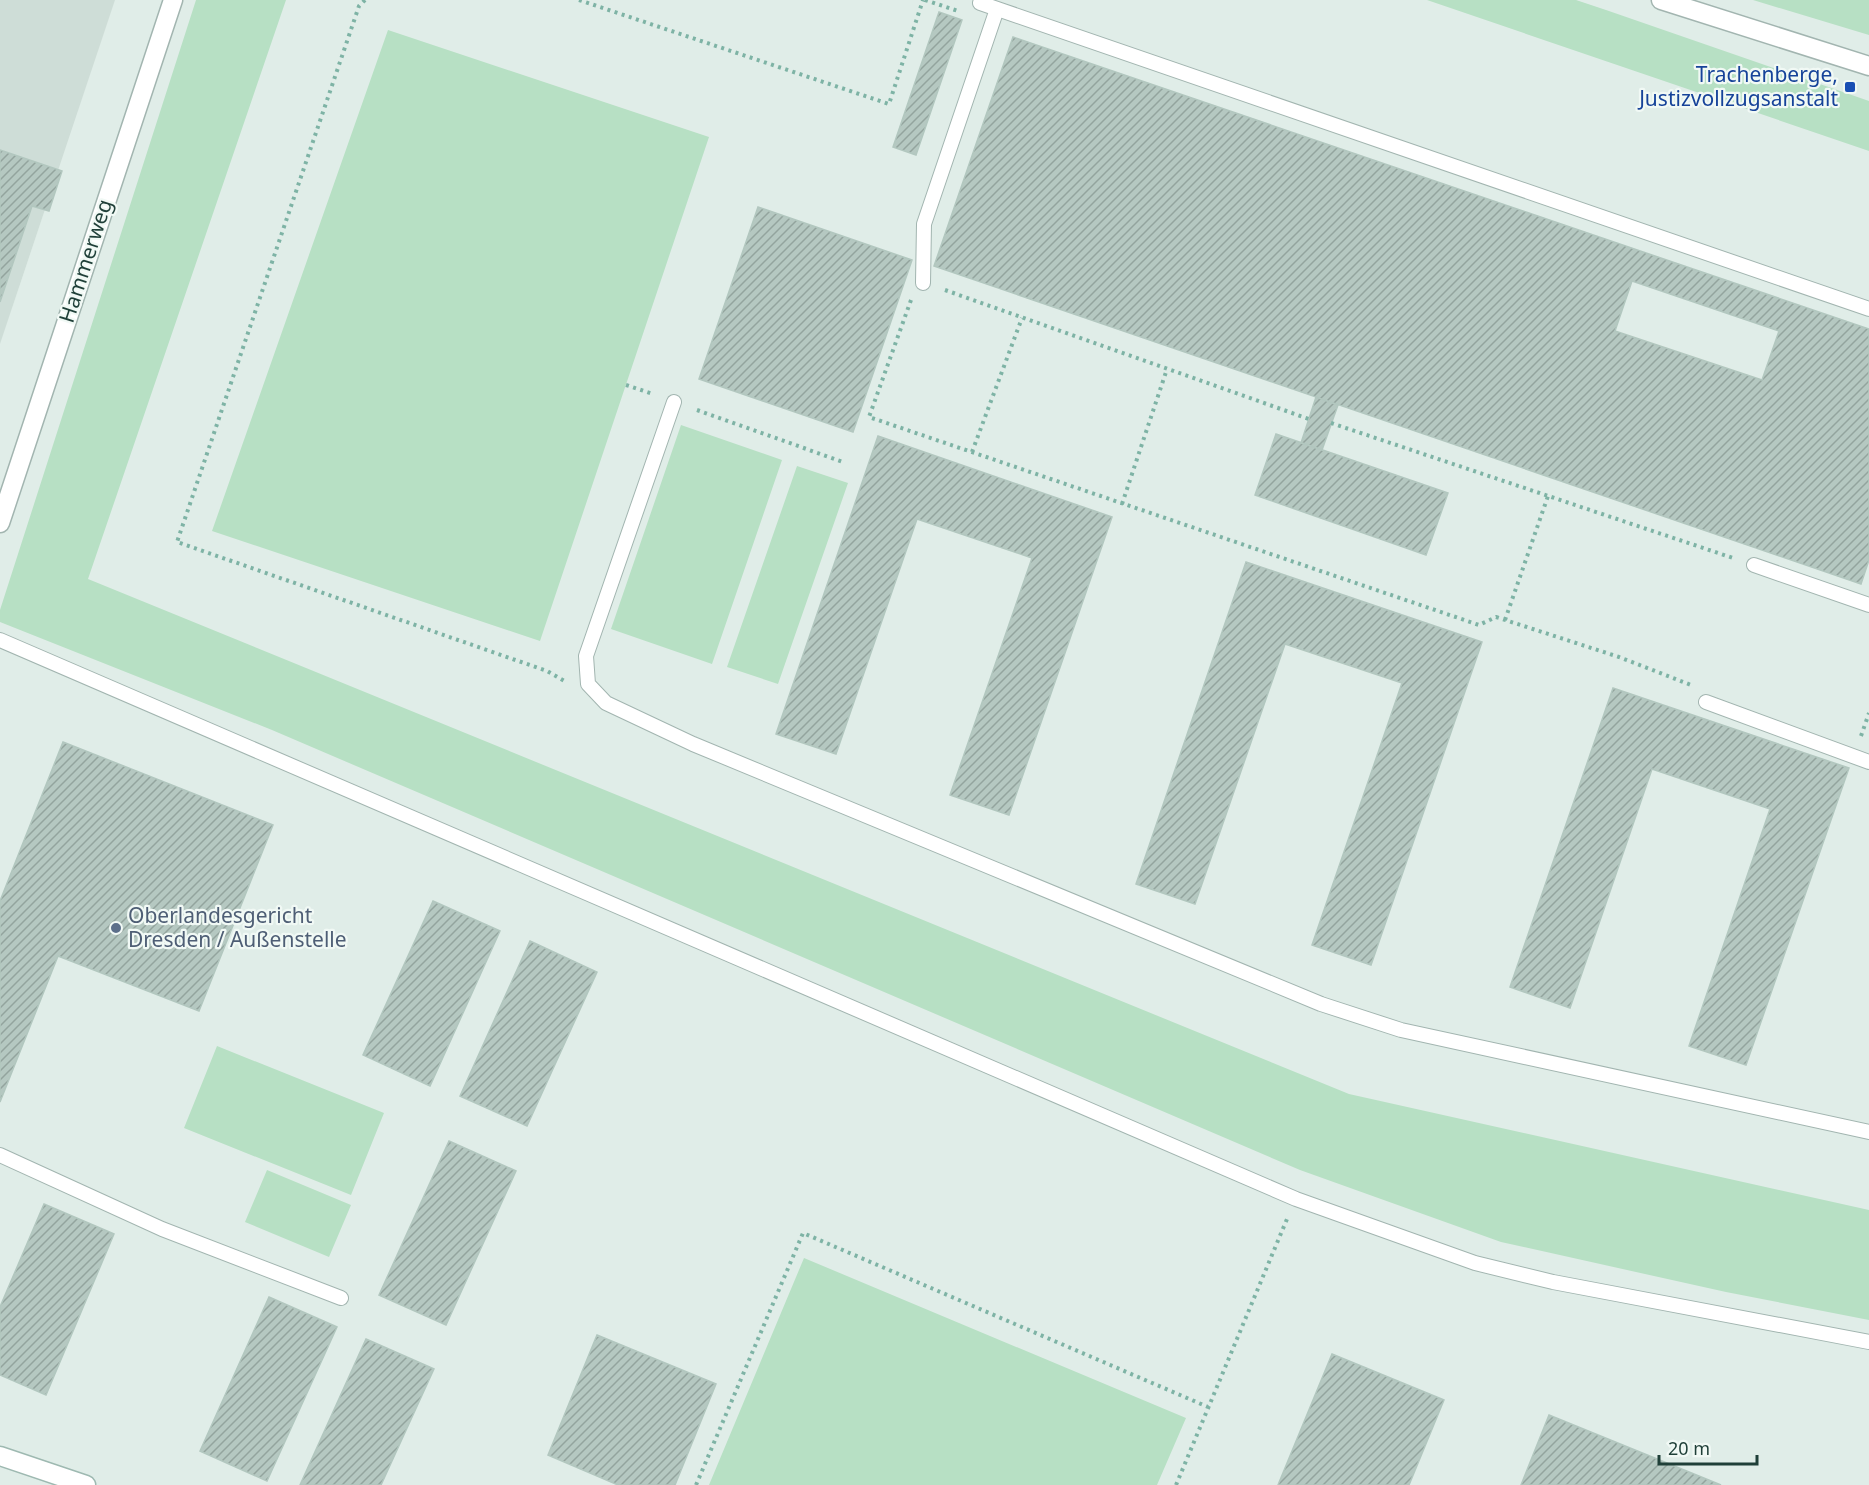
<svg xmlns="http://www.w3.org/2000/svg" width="1869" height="1485" viewBox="0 0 1869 1485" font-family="'Noto Sans',sans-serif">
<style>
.built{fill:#ceddd7}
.grass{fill:#b7e0c4}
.building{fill:url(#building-hatch);stroke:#b2c7bf;stroke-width:1.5;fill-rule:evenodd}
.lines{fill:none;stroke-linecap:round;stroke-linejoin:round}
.lane-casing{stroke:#a2b5b0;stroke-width:16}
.street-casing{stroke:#a2b5b0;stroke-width:21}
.secondary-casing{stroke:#9eb9b1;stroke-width:21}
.path{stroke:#7eb3a5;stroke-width:4;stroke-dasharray:3 4.5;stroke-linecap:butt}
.lane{stroke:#fff;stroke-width:14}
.street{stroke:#fff;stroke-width:18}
.secondary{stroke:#fff;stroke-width:18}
.transit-dot{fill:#1a4fb4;stroke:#f1f9f5;stroke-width:2}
.service-dot{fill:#5c6f8a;stroke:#f1f9f5;stroke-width:2}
.labels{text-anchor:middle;stroke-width:4.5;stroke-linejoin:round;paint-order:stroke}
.transit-label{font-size:21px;fill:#164399;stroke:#f1f9f5;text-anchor:end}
.street-label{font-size:21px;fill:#1f3f38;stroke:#f1f9f5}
.service-label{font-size:21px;fill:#4e5e75;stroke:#f1f9f5;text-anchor:start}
</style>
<defs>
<pattern id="building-hatch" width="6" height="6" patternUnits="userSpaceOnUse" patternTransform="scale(1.5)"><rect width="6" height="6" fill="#b5c8c1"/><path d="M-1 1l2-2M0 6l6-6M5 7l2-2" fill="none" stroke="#93a49e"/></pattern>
</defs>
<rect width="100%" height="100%" fill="#e0ede8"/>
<path class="built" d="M0,0H115L0,344Z"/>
<path class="grass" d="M196,0H286L88,579L1349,1094L1869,1210V1320L1726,1292L1501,1242L1300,1170L272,730L0,622V610Z
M1427,0H1576L1606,10L1869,101V151Z
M1753,0H1869V35Z
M388,30L709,137L540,641L212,531Z
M681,425L782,460L712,664L611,629Z
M797,466L848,483L778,684L727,667Z
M217,1046L384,1113L351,1195L184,1128Z
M267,1170L351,1205L329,1257L245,1222Z
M804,1258L1186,1418L1157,1485H709Z"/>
<path class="building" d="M939,12L962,20L916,155L893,147Z
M1013,37L1869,329V560L1861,584L934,266ZM1632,281L1779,331L1762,380L1615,331Z
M0,150L62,171L49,211L32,206L0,302Z
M758,207L912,260L853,432L699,379Z
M1316,397L1338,405L1322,450L1301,443Z
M1276,434L1448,493L1426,555L1255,495Z
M878,436L1112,517L1009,815L950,795L1032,558L917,519L836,754L776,734Z
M1246,562L1482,642L1371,965L1312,945L1402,683L1285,644L1195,904L1136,884Z
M1613,688L1849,768L1746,1065L1689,1046L1770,809L1652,769L1570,1008L1510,987Z
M63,742L273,825L199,1011L58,956L0,1102V901Z
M433,901L500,931L430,1086L363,1055Z
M530,941L597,972L527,1126L460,1096Z
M449,1141L516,1171L446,1325L379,1295Z
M44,1204L114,1234L46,1395L0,1375V1307Z
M269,1297L337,1327L267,1481L200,1451Z
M597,1335L716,1384L675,1485H618L548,1455Z
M366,1339L434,1369L381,1485H300Z
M1332,1354L1444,1400L1409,1485H1278Z
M1549,1415L1721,1485H1521Z"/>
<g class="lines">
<g class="lane-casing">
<path id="lane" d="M980,3L1869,309
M923,283L924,224L997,9
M674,402L586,656L588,684L606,703L693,744L1321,1004L1401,1030L1869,1132
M1754,565L1869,605
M0,640L1296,1199L1475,1263L1553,1282L1869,1342
M1706,702L1869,762
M0,1155L162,1229L341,1298"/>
</g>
<g class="street-casing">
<path id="street" d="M1661,0L1869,66
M0,523L173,0"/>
</g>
<g class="secondary-casing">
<path id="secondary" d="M0,1456L86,1485"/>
</g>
<path class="path" d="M365,0L359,6L177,542L547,671L566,682
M579,0L889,104L923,0
M925,0L958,11
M945,290L1309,419
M911,300L869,417L1479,625L1496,617L1619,657L1691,685
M626,385L653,394
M697,410L843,462
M1331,423L1733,558
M972,452L1022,318
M1122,504L1167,369
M1505,620L1548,496
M1861,736L1869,713
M696,1485L803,1233L1208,1407
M1176,1485L1287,1219"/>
<use href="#lane" class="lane"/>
<use href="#street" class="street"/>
<use href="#secondary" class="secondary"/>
</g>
<rect class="transit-dot" x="1844" y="81" width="12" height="12" rx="3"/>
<circle class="service-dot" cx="116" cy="928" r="6"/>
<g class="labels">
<g class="transit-label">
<text x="1838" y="82">Trachenberge,<tspan x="1838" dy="24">Justizvollzugsanstalt</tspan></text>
</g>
<g class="street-label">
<text transform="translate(86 261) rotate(-72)" y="7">Hammerweg</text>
</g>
<g class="service-label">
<text x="128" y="923">Oberlandesgericht<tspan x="128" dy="24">Dresden / Außenstelle</tspan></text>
</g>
</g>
<path d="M1659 1455v9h98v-9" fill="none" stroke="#1f3f38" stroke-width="3"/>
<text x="1668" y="1455" font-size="18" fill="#1f3f38" stroke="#f1f9f5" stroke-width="4.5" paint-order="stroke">20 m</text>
</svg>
